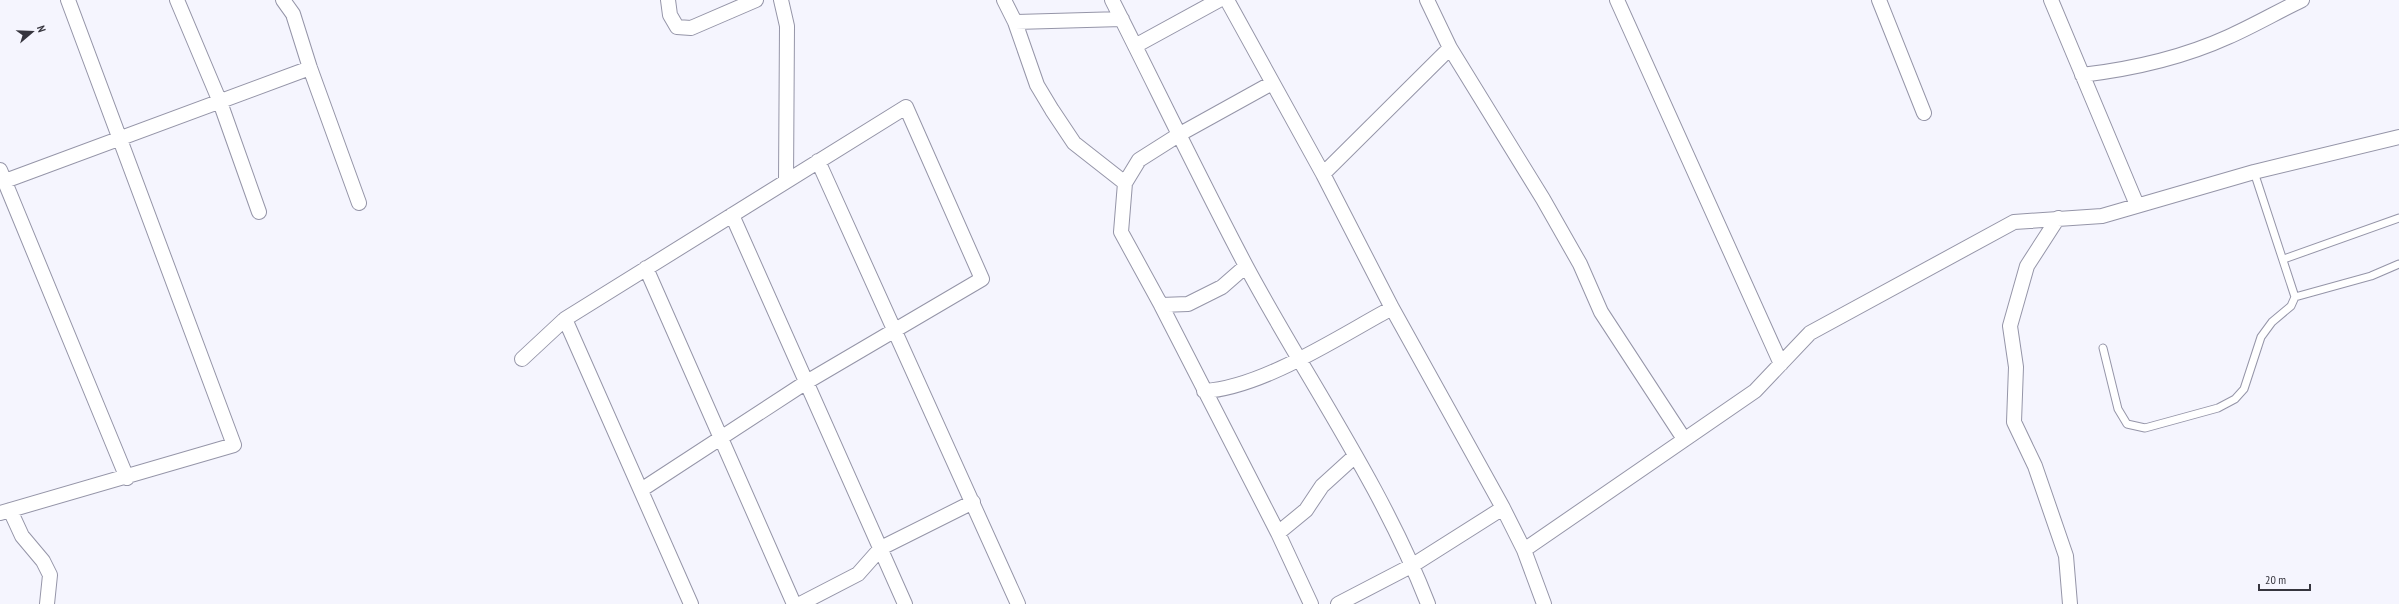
<svg xmlns="http://www.w3.org/2000/svg" width="2399" height="604" viewBox="0 0 2399 604" font-family="'PT Sans Narrow',sans-serif">
<style>
.lines{fill:none;stroke-linecap:round;stroke-linejoin:round}
.lane-casing{stroke:#9595a8;stroke-width:9}
.street-casing{stroke:#9595a8;stroke-width:16}
.lane{stroke:#fff;stroke-width:7}
.street{stroke:#fff;stroke-width:14}
</style>
<rect width="100%" height="100%" fill="#f5f5fe"/>
<g class="lines">
<g class="lane-casing">
<path id="lane" d="M2284,259L2399,218
M2295,297L2371,276L2399,264
M2103,348L2118,409L2127,424L2145,428L2218,408L2235,399L2244,389L2261,337L2272,322L2291,306L2295,297L2254,172"/>
</g>
<g class="street-casing">
<path id="street" d="M177,0L220,102L259,212
M283,0L293,14L310,68L359,203
M668,0L670,15L677,27L691,28L756,0
M781,0L787,26L786,181
M1004,0L1015,22L1037,85L1052,110L1074,143L1125,183
M1112,0C1157,89 1200,179 1246,266C1306,378 1382,485 1428,604
M1227,0L1323,174L1392,308L1503,508L1524,550L1544,604
M1427,0L1450,48L1543,199L1580,264L1601,312L1684,439
M1617,0L1781,364
M1879,0L1924,113
M2051,0L2137,205
M1015,22L1122,19
M1135,46L1219,0
M2082,75C2132,69 2182,58 2228,37C2253,26 2277,12 2302,0
M1272,83L1180,134L1139,160L1125,183L1121,232L1161,305L1278,533L1311,604
M818,161L1018,604
M0,170L127,478
M1323,174L1450,48
M5,181L310,68
M732,215L905,604
M2058,218L2027,266L2010,326L2016,367L2014,422L2035,466L2066,556L2070,604
M646,268L794,604
M1161,305L1188,304L1222,287L1246,266
M565,319L691,604
M522,359L565,319L906,107L982,279L805,383L641,490
M1204,391C1262,388 1340,336 1392,308
M10,510L22,536L43,561L50,575L47,604
M0,513L234,445L68,0
M1278,533L1306,510L1322,486L1355,456
M1524,550L1755,391L1810,333L2014,222L2102,216L2254,172L2399,137
M800,604L858,574L881,548L973,502
M1338,604L1413,565L1503,508"/>
</g>
<use href="#lane" class="lane"/>
<use href="#street" class="street"/>
</g>
<g transform="translate(32 32) rotate(71)" stroke="#f5f5fe" stroke-width="3" paint-order="stroke">
<path d="M0-3L7 15L0 10L-7 15Z" fill="#36353e"/>
<text y="-6" font-size="11" font-weight="bold" text-anchor="middle" fill="#36353e">N</text>
</g>
<path d="M2259 584v6h51v-6" fill="none" stroke="#36353e" stroke-width="2"/>
<text x="2265" y="584" font-size="12" fill="#36353e" stroke="#f5f5fe" stroke-width="3" paint-order="stroke">20 m</text>
</svg>
